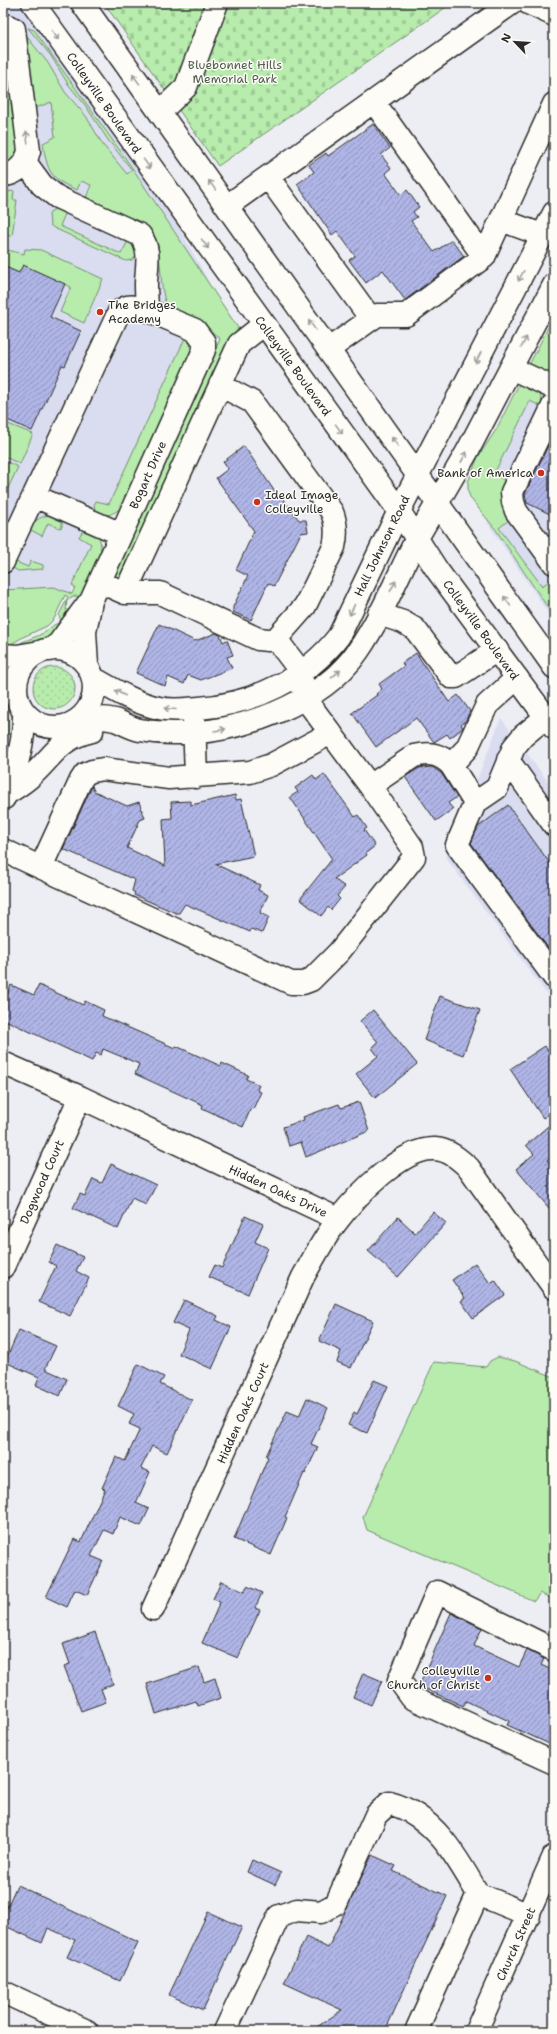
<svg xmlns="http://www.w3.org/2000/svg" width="557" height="2034" viewBox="0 0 557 2034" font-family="'Shantell Sans',sans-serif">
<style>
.built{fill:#daddf0}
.grass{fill:#b7ecad;stroke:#718c6c}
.cemetery{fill:url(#cemetery-stones);stroke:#718c6c}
.garden{fill:url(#garden-dots);stroke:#718c6c}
.building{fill:url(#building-hatch);stroke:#2b2b2b}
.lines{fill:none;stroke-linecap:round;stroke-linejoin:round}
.minor-casing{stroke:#2b2b2b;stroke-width:25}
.major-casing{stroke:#2b2b2b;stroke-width:25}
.minor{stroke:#fdfcf7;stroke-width:22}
.major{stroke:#fdfcf7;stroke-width:22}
.oneway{stroke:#9e9e9b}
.poi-dot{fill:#c8321e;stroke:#fdfcf7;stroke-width:1.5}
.labels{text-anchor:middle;stroke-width:3;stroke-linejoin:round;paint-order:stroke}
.park-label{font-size:12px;fill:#4e5b4c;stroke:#fdfcf7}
.street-label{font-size:12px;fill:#2b2b2b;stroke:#fdfcf7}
.poi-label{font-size:12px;fill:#2b2b2b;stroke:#fdfcf7;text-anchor:start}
</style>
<defs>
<pattern id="cemetery-stones" width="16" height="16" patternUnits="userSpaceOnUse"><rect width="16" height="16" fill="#b7ecad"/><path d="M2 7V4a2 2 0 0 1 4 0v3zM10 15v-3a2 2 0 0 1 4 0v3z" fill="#9ecb95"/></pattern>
<pattern id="garden-dots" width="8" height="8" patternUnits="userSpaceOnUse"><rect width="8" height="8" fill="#b7ecad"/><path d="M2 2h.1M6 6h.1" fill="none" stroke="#9ecb95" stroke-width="1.8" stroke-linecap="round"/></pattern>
<pattern id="building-hatch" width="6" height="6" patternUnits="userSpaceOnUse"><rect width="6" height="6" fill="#afb5e6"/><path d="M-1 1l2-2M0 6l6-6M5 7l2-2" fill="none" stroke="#8f93bb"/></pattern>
</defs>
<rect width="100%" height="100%" fill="#edeef4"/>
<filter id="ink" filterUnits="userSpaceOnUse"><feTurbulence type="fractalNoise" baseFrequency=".025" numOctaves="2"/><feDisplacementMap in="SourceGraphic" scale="8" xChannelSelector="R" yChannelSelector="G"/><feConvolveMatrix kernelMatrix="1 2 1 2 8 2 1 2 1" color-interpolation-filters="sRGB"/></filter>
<g filter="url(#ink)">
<path class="built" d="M3,3H23L144,163L211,286L68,597L64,596L54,619L47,626L23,637L13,643L3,645Z
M554,319V622L488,524L478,467Z
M501,718L554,790V1004L446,858Z"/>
<path class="grass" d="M28,28L34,30L133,169L238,328L122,580L115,577V571L220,339L199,320L167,307C157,283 165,243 146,227L86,198L91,185L81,181L77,190C50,179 47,171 43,143L55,137L51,102L36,108L33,106L24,33L48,63L65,92L86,116L103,145L127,174L132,170L108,140L85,105L68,84L51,56Z
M3,36L5,38L20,145C17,155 14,162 3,164Z
M14,191L13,200H17L12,236L3,235L8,200L3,199V192Z
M56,209L65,214L60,226L121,254L128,241L134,244L137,255L132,260L126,261L54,228L50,225L49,215L51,211Z
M3,249L24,254L25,249L41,250L103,279L84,323L60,312L71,287L23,265L19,273L3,266Z
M554,316V378L529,365Z
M185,338L190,341L191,355L122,507C112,515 108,517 96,513L94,505L96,501L109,504Z
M519,384L540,393L542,403L540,406L530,401L494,474L504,480L502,492L509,520L499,528L542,586L552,579L554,580V594L550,597L554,602V617L496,530L471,499L468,492V482L478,457L496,430Z
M3,422L33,434L20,464L3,456Z
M3,460L18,467L3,499Z
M49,515L54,516L62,520V527L59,528L48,523L42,536L31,530C32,521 40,517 49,515Z
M85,531L98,535C108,553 89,580 82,597L75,596L67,600L66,610H72L68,623L60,619L59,615L68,597L65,595L54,619L47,626L23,637L13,643L3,645V590L54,587L72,594L75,587L72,585L91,544L79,537L82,532Z
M31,561L43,565V569L18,571L13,568L16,562L28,567Z
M59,623L66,626L46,642L17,645C26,639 36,638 45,632C50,629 53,624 59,623Z
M7,699C26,728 14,741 3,770C3,756 9,750 12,736C15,723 11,711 7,699Z
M3,701C11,716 10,733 3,749Z
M498,1357L515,1361L554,1377V1600L540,1593L534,1601L367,1530L363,1517L434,1362L486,1367L490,1361Z"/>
<path class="cemetery" d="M104,3H452L218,166Z"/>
<path class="garden" d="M33 688a21 21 0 1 1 42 0a21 21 0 1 1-42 0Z"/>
<path class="building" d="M373,124L390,148L381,155L391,168L385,173L401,195L407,190L419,207L413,212L417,217L411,221L434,252L452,240L464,256L405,300L383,270L366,283L349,260L355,256L337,231L332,235L297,184L314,172L309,165L326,153L328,156Z
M23,265L65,284L50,317L81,331L65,366L62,365L32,431L3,418V266L19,273Z
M554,433V516L527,503L525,494Z
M244,446L277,495L279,494L299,520H306L308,532L301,533L274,586L268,583L251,620L233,612V607L248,576L236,570L254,531L216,478L228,469L223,462Z
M159,624L195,641L216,633L220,635L223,642L227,640L233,655L227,657L232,668L201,680L188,675L184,684L168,677L165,686L136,673Z
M416,653L449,702L458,695L470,711L466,720L461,724L463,728L450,738L447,734L434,742L416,718L376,747L352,713L377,695L376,694L382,689L379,684L404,666L402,663Z
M432,767L441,773L457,797L448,803L453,809L436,821L405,777L419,768Z
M324,774L355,817L358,815L367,828L364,830L375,846L366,853L367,855L334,879L345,887L337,896L340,899L331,910L328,907L321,916L300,899L332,859L290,797L298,792L295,788L313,775L316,780Z
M92,786L94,791L127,806L139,802L145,818L140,820L127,848L165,866L163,819L172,818L171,802L191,801V805L235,795L236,800L241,799L254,856L215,864L260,885L258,890L268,895L260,913L269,917L262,933L251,929L250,932L185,904L179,913H176L134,895L135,893L132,891L135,880L63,849Z
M508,805L554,869V956L471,843L478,827Z
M11,985L34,995L39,985L83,1005L85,1001L104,1010L102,1016L175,1048L176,1046L221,1066L222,1063L248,1075L246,1079L259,1085L257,1090L261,1092L253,1109L251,1108L243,1127L202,1108L203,1105L135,1074L139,1064L103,1049L101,1055L96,1053L92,1061L3,1019V1004Z
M440,996L480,1010L463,1055L424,1040Z
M373,1010L417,1064L375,1098L356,1074L378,1056L372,1048L378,1042L360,1021Z
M545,1046L554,1060V1111L543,1118L510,1069Z
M359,1102L369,1131L306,1157L301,1142L289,1146L283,1127L304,1120L303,1117L339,1104L341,1108Z
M554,1121V1154L547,1160L554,1168V1214L516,1169L534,1154L526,1145Z
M111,1164L156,1185L146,1205L132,1198L118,1229L73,1208L80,1194L85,1196L93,1179L102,1183Z
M433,1212L446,1223L398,1277L368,1251L398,1217L415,1233Z
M245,1216L263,1224L255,1242L268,1248L248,1294L209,1277L215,1265L222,1268Z
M57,1245L83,1257L76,1271L89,1278L70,1316L39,1302L56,1266L49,1262Z
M475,1263L490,1283L495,1280L505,1295L473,1318L461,1301L465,1298L452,1280Z
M184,1300L218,1316L216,1320L231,1327L212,1369L179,1354L189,1330L173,1323Z
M336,1304L373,1321L351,1368L337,1362L341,1351L319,1341Z
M19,1330L56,1346L45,1369L67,1379L60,1396L36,1385L39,1377L5,1362Z
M138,1364L164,1377L160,1384L192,1400L167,1453L152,1446L141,1468L150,1472L136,1503L149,1509L141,1526L120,1517L113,1534L104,1530L91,1556L103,1561L87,1595L75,1590L67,1607L46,1597L74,1539L81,1542L105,1489L102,1488L116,1457L125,1461L140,1429L129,1424L134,1414L118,1406Z
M374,1380L388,1386L367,1433L348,1425L354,1412L357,1414Z
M307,1398L328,1408L311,1444L318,1447L305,1474L304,1473L285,1517L287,1518L271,1555L234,1539L268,1457L266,1456L287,1411L299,1416Z
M221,1581L244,1592L247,1586L262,1593L255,1608L260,1610L238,1658L202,1643L220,1602L213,1599Z
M451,1613L482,1628L474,1646L519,1667L527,1650L544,1659L541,1665L554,1671V1746L507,1725L509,1721L466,1701L463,1706L419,1686Z
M95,1632L113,1684L101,1689L106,1702L81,1711L64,1666L70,1664L63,1644Z
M199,1667L204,1682L215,1678L221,1698L198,1706L196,1701L156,1714L147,1684Z
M363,1673L382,1681L371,1705L353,1697Z
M372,1855L396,1866L393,1871L447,1896L385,2031H311L342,2010L284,1983L306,1937L328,1948Z
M252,1860L281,1873L275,1885L247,1872Z
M17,1885L138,1942L120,1981L67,1957L75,1940L48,1928L42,1943L3,1925V1916Z
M208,1912L242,1927L203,2010L169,1995Z"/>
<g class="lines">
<g class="minor-casing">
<path id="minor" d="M528,3L554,15
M3,24L14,29L29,151C26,163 17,175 3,175
M374,102L484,257
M160,112L186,87L217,3
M268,177L371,319
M227,206L512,3
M501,220L542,235
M329,349L377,315H406L484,257L554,104
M511,368L554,388
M220,385L252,402L332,512C337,524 337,534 334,547L305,606L276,639
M554,404L512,492L513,502L516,511L554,563
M34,496L121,534
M3,562L119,312C128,303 137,307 147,310C147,302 146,293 146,285C146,267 152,251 140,235L57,197L42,185L25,162
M100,582L125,593H160L258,639L268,640L276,639L301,672L304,697L370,786L414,756C430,752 440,754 451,765L467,748L487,705L517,678
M125,593L239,344L263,325
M379,614L403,622L415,629L451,677H456L497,650
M16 688a39 39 0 1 1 78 0a39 39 0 1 1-78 0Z
M50,650L59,643L87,605
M3,655L17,656L40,652
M87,665L85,632L91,601L204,350V342L195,330L147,310
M93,678C114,690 135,703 159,708C172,711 186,709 199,708C253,704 306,679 339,636L399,511
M546,717L523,736L514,747L497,788L475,803L457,845L554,977
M194,718L196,777
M73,723C88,718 100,716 115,720C123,723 131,728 140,730C151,732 163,733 173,733C236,735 322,704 358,651C382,616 398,575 417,538
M508,760L554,825
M451,765L475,803
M6,794C14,789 22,784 29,778C53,758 57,739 92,731
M4,798C16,770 25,742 24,712
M3,850L291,983H303L311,980L339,952L414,857L412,847L370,786
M41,867L81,780L85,774L92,771L103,769L169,778L250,772L271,765L331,733
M3,1063L80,1097L338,1219
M3,1267L80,1097
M153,1609L303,1277C314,1258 324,1237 338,1220C356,1196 403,1147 435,1149C449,1150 459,1159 469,1168L554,1288
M554,1650L437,1592L399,1680L412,1698L554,1763
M3,1992L87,2031
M225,2031L279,1916L297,1910L321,1912L336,1904L376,1815L389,1803C433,1814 457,1857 478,1894
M420,2031L417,2029L478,1894L529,1915
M476,2031L554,1856"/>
</g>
<g class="major-casing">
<path id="major" d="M33,3L399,511L437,570L554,728
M82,3L554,667
M399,511L554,213
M417,538L467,452L554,285"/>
</g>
<use href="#minor" class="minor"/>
<use href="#major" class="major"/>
</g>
<defs><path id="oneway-shaft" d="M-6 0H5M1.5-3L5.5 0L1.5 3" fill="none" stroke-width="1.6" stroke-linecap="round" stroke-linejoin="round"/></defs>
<g class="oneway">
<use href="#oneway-shaft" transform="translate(55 35) rotate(55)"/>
<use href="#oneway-shaft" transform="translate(136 79) rotate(-126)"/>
<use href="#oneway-shaft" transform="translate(27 137) rotate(-97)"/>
<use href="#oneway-shaft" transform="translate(147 164) rotate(54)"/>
<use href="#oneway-shaft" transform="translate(212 185) rotate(-126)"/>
<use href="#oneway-shaft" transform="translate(205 244) rotate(54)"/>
<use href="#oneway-shaft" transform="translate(521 276) rotate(118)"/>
<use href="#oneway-shaft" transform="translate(312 325) rotate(-126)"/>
<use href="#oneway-shaft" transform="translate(524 342) rotate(-63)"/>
<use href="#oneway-shaft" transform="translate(478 358) rotate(118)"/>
<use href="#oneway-shaft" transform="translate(339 429) rotate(54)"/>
<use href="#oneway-shaft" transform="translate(395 442) rotate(-126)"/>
<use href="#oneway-shaft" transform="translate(464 457) rotate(-61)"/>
<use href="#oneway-shaft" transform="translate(393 586) rotate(-63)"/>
<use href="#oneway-shaft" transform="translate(507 601) rotate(-125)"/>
<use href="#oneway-shaft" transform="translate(352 610) rotate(115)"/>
<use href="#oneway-shaft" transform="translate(336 674) rotate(-41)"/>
<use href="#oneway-shaft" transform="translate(120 693) rotate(-153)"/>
<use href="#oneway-shaft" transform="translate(170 709) rotate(-175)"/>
<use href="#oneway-shaft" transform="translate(220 730) rotate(-10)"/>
</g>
</g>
<g class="poi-dot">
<circle cx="100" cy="312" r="4"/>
<circle cx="541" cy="473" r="4"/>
<circle cx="257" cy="502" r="4"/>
<circle cx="488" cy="1678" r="4"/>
</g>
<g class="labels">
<g class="park-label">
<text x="235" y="69">Bluebonnet Hills<tspan x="235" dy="14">Memorial Park</tspan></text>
</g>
<g class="street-label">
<text transform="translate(104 103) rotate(55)" y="4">Colleyville Boulevard</text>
<text transform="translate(293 366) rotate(54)" y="4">Colleyville Boulevard</text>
<text transform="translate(148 475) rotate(-66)" y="4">Bogart Drive</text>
<text transform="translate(382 546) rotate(-64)" y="4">Hall Johnson Road</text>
<text transform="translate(481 630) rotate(54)" y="4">Colleyville Boulevard</text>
<text transform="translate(42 1182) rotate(-66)" y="4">Dogwood Court</text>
<text transform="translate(278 1191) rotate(25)" y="4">Hidden Oaks Drive</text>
<text transform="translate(243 1413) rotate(-66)" y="4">Hidden Oaks Court</text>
<text transform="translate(516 1944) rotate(-66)" y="4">Church Street</text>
</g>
<g class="poi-label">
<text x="108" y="309">The Bridges<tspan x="108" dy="14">Academy</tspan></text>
<text x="533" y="477" text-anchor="end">Bank of America</text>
<text x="265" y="499">Ideal Image<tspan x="265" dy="14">Colleyville</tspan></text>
<text x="480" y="1675" text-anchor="end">Colleyville<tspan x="480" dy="14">Church of Christ</tspan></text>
</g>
</g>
<rect width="557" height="2034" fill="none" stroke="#fdfcf7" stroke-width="16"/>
<rect x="8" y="8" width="541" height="2018" fill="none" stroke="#2b2b2b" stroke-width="1.5" filter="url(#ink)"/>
<g transform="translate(515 42) rotate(295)" stroke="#fdfcf7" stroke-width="3" paint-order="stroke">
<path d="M0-3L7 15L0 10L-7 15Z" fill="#2b2b2b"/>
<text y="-6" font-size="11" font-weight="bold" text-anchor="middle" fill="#2b2b2b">N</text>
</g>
</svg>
